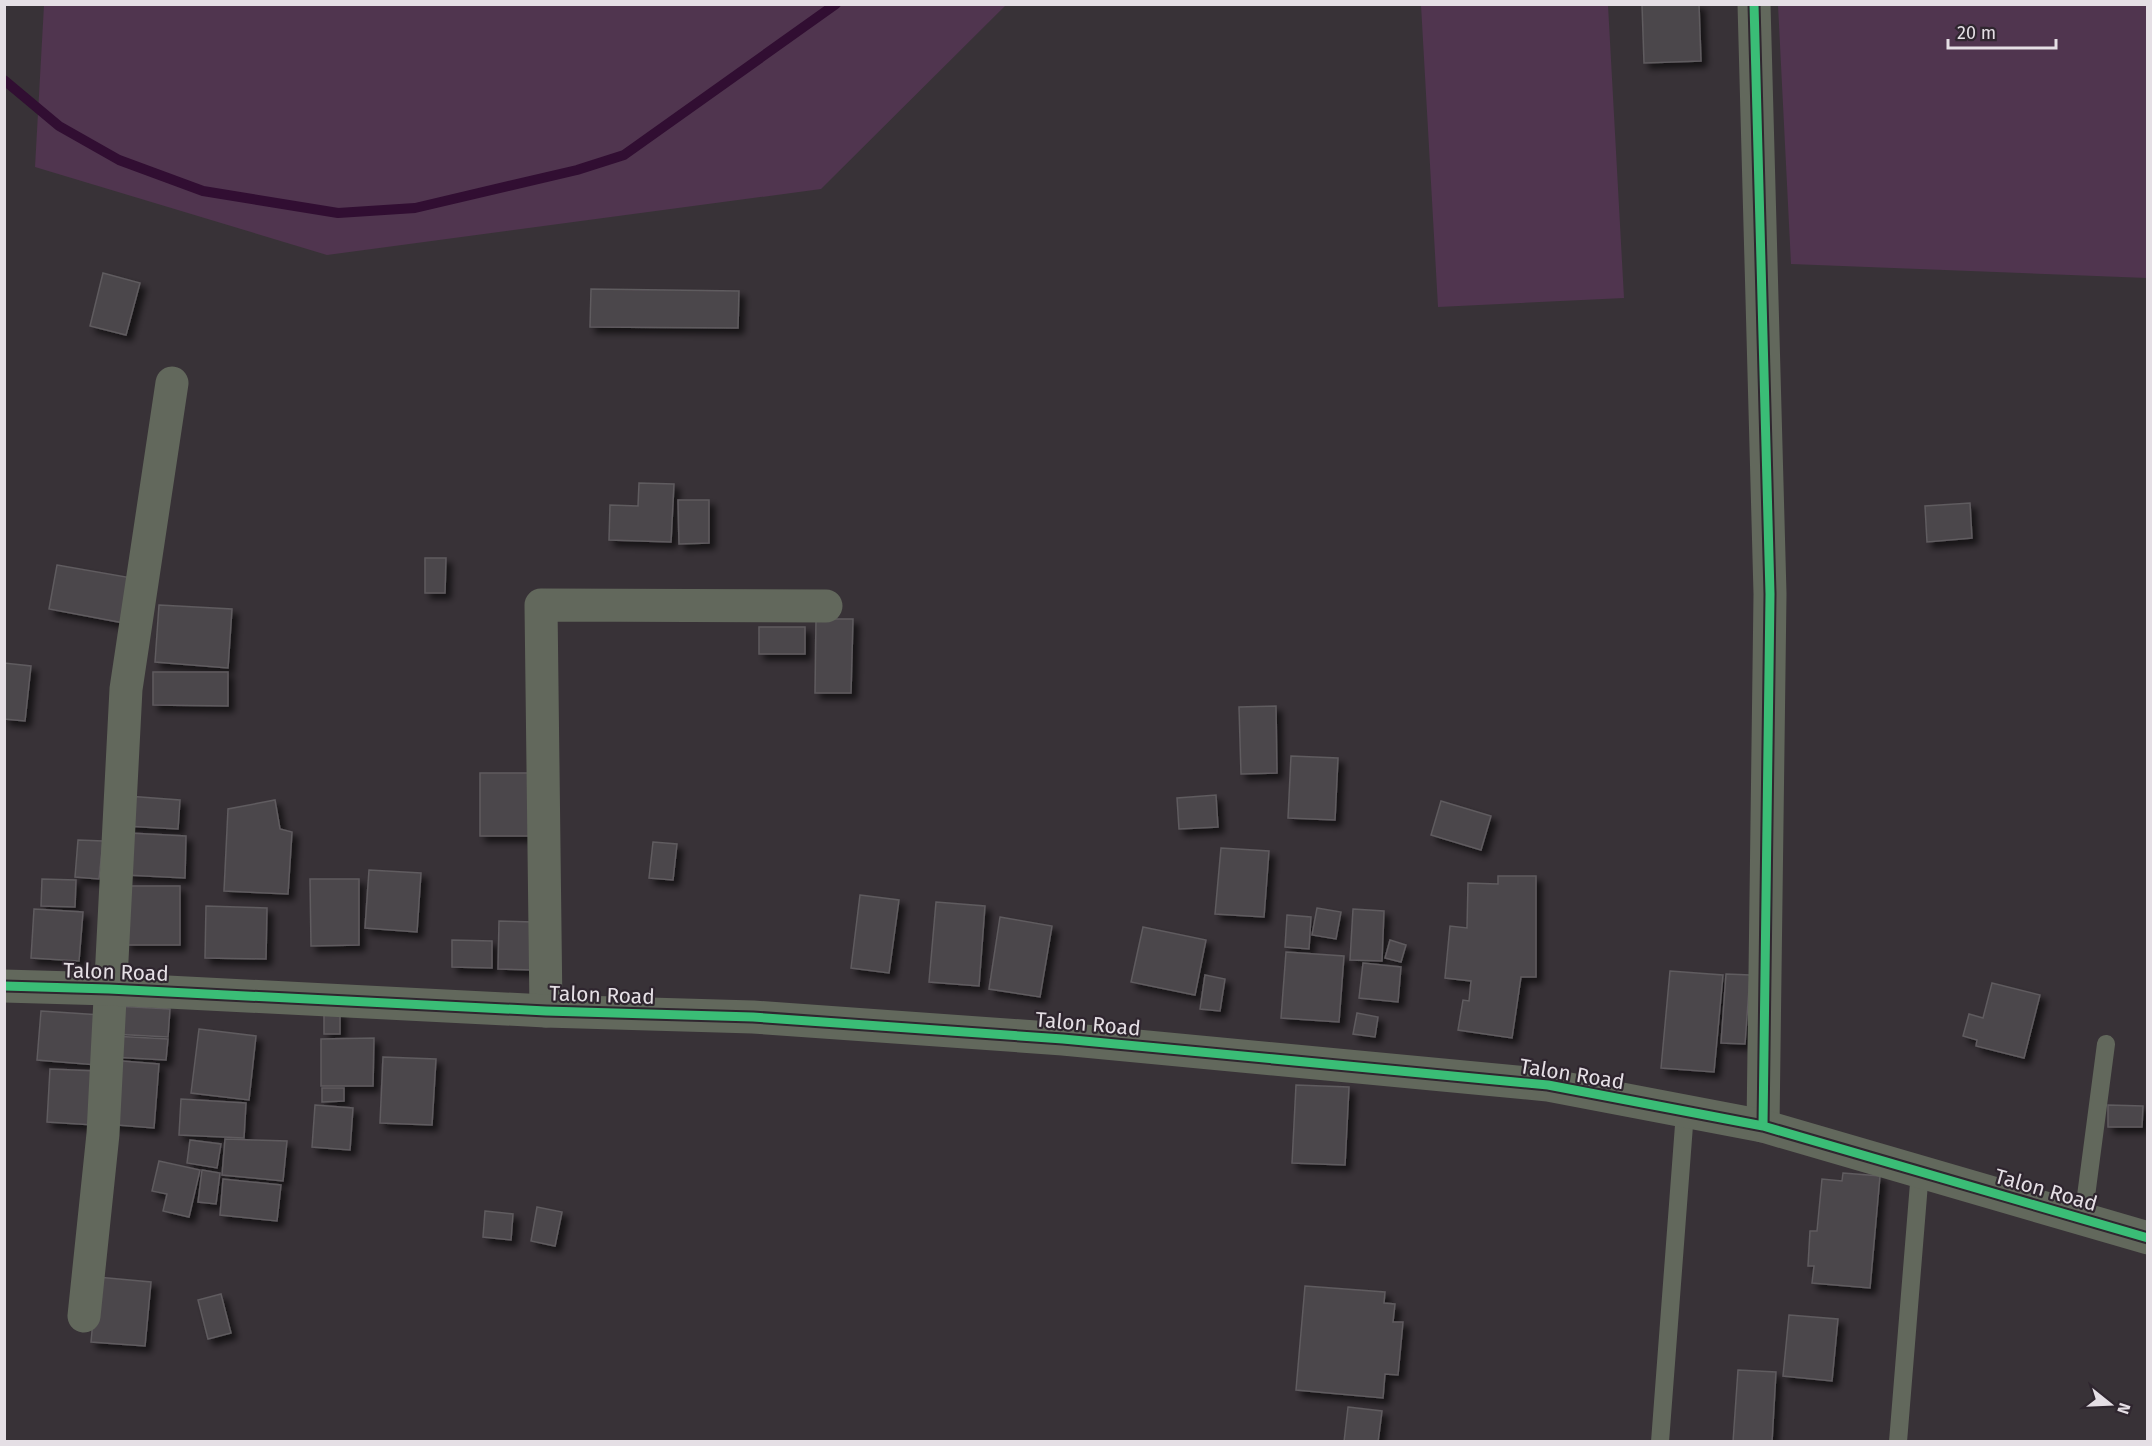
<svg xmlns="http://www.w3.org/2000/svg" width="2152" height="1446" viewBox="0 0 2152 1446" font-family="'Fira Sans',sans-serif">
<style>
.green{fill:#50354f}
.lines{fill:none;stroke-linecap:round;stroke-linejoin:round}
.stream{stroke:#310e32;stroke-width:10}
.building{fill:#4c474b;stroke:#5f5b5f;stroke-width:1.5;filter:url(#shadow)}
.service{stroke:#62685c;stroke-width:18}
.minor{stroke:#62685c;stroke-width:33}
.tertiary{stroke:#62685c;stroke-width:33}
.cycleway-casing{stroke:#2f262f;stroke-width:13}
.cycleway{stroke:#3abd76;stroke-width:9}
.labels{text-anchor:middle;stroke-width:4.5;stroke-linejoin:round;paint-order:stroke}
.street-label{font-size:21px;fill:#e5dfe5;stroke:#2f262f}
</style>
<defs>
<filter id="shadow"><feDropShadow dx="5.5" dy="5.5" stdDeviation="3" flood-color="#0009"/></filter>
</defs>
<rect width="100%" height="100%" fill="#383237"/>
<path class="green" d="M44,5V4L1006,5L821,189L327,255L35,167Z
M1421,5H1608L1624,298L1438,307Z
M1778,5H2147V278L1791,264Z"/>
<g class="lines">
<path class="stream" d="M4,80L59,126L119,160L203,191L338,213L415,208L577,170L624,155L836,4"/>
</g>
<path class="building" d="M1699,4L1701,61L1644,63L1642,5Z
M103,273L140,283L126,335L90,326Z
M591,289L739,291L738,328L590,327Z
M639,483L674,484L671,542L609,540L610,505L638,506Z
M678,500H709V543L679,544Z
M1970,503L1972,538L1927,542L1925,506Z
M425,558H446L445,593H425Z
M57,565L132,578L124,623L49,609Z
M159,605L232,609L228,668L155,662Z
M816,619H853L851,693H815Z
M759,627H805V654H759Z
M4,663L31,666L25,721L4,719Z
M153,672H228V706L153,705Z
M1276,706L1277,773L1241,774L1239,707Z
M1291,756L1338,758L1335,820L1288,818Z
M480,773H529V836H480Z
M1216,795L1218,827L1179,829L1177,798Z
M127,796L180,800L178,829L125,826Z
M275,800L280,829L292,832L288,894L224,891L228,809Z
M1441,801L1491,816L1481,850L1431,835Z
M129,833L186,836L185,878L126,875Z
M78,840L103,841L99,879L75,877Z
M653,842L677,844L673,880L649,878Z
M1221,848L1269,851L1264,917L1215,914Z
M369,870L421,873L417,932L365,928Z
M1498,876H1536V977H1521L1512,1038L1458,1030L1463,1000L1469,1001L1471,981L1445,978L1450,926L1467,928L1468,883L1498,884Z
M42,879L76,880L75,907L41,906Z
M310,879H359V945L311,946Z
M127,886H180V945H126Z
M860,895L899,900L889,973L851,968Z
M936,902L985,906L979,986L929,982Z
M206,906L267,908L266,959L205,958Z
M1317,908L1341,912L1336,939L1312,935Z
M34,909L83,912L79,961L31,958Z
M1353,909L1384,911L1382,961L1350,960Z
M1287,915L1311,917L1309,949L1285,947Z
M1000,917L1052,926L1040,997L989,989Z
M499,921L533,922L532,970L498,969Z
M1143,927L1206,940L1195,995L1131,982Z
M452,940L492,941V968L452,967Z
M1390,940L1406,945L1401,962L1385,958Z
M1286,952L1344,956L1339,1022L1281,1018Z
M1363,963L1401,967L1398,1002L1359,998Z
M1670,971L1723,975L1714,1072L1661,1068Z
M1726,974L1750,975L1745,1044L1721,1043Z
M1205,975L1225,979L1220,1011L1200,1009Z
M1992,983L2040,995L2024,1058L1976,1046L1977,1040L1963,1036L1969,1014L1983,1018Z
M114,1006L170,1009L168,1037L112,1034Z
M41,1011L101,1015L97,1065L37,1060Z
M324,1011H340V1034H324Z
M1357,1013L1378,1017L1375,1037L1353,1034Z
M199,1029L256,1036L249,1100L191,1093Z
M112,1036L168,1039L166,1060L111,1057Z
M374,1038L373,1086H321V1039Z
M383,1057L436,1059L432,1125L380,1123Z
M110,1060L159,1064L154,1128L105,1124Z
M50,1069L97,1071L94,1125L47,1122Z
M1296,1085L1349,1087L1345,1165L1292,1163Z
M322,1088H344V1101L322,1102Z
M181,1099L246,1103L244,1138L179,1135Z
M315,1105L353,1108L350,1150L312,1147Z
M2108,1105L2143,1106L2142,1127H2108Z
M225,1139L287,1141L283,1181L222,1175Z
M190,1140L221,1144L217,1168L187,1163Z
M159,1161L200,1170L189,1217L163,1211L167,1194L152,1191Z
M202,1170L220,1173L216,1204L198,1202Z
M1843,1173L1880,1176L1870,1288L1812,1283L1814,1266H1808L1810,1231H1817L1822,1179L1842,1181Z
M223,1179L281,1185L277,1221L220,1215Z
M537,1207L562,1212L555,1246L531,1241Z
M485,1211L513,1214L511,1240L483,1237Z
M97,1277L151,1282L145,1346L91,1342Z
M1305,1286L1385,1292L1384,1303L1395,1304L1393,1322H1403L1398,1375L1385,1374L1383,1398L1296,1390Z
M221,1294L231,1333L208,1339L198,1300Z
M1789,1315L1838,1319L1832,1381L1783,1376Z
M1738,1370L1776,1372L1772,1442H1733Z
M1348,1407L1382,1411L1378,1442H1344Z"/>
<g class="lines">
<path class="service" d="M2083,1219L2106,1044
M1660,1442L1685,1112
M1898,1442L1920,1171"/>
<path class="minor" d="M1754,4L1770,594L1763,1126
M546,1011L541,605L826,606
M84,1316L103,1134L126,689L172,383"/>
<path class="tertiary" d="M4,986L109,989L546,1011L753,1017L1063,1039L1548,1085L1763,1126L2148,1238"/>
<g class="cycleway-casing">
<path id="cycleway" d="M1754,4L1770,594L1763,1126
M4,986L109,989L546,1011L753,1017L1063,1039L1548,1085L1763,1126L2148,1238"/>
</g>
<use href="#cycleway" class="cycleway"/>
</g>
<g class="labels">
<g class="street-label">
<text transform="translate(116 972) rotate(2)" y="7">Talon Road</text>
<text transform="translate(602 995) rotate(2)" y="7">Talon Road</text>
<text transform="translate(1088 1024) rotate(5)" y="7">Talon Road</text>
<text transform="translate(1572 1074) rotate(9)" y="7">Talon Road</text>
<text transform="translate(2046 1190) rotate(16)" y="7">Talon Road</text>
</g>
</g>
<rect width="2152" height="1446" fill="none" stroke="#e5dfe5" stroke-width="12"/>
<g transform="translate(2110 1404) rotate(108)" stroke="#2f262f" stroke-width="4.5" paint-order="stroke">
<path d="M0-4.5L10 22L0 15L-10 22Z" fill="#e5dfe5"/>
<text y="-9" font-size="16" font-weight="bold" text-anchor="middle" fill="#e5dfe5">N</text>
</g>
<path d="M1948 39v9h108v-9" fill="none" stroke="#e5dfe5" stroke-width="3"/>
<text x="1957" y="39" font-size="18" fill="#e5dfe5" stroke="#2f262f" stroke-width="4.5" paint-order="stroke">20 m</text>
</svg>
